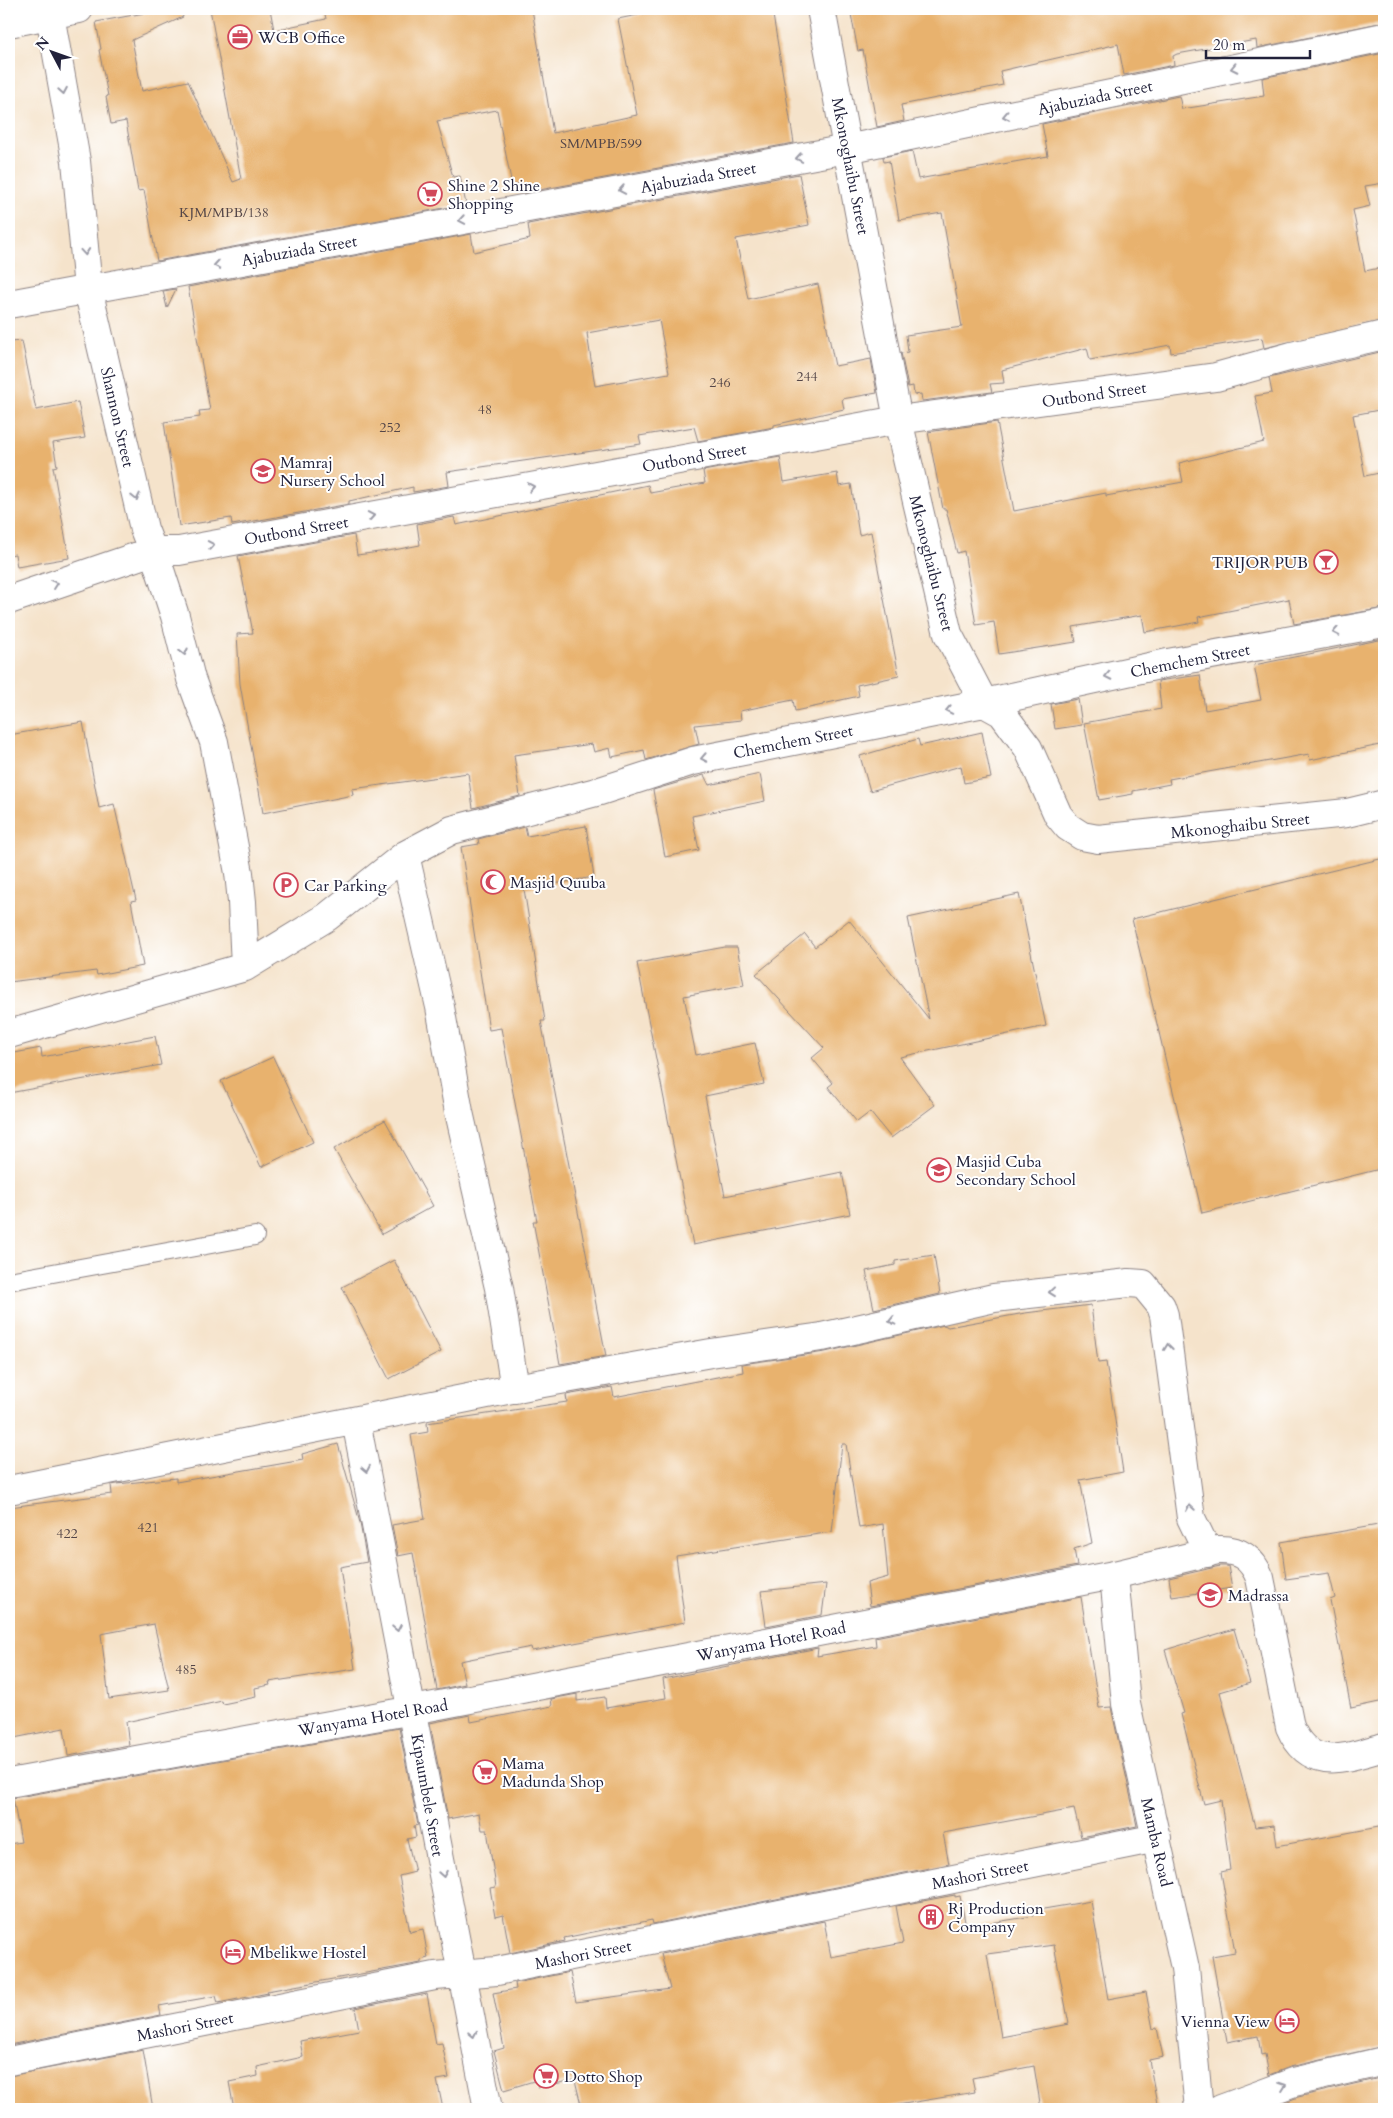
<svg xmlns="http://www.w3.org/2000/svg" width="1393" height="2118" viewBox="0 0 1393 2118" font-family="Cardo,serif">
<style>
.building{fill:#e8b26e;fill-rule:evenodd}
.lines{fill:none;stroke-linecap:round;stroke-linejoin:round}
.lane-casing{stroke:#8c8283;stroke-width:20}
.street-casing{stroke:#8c8283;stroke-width:30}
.lane{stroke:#fff;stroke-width:18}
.street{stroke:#fff;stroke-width:28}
.oneway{stroke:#9c9ca7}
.labels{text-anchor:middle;stroke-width:4;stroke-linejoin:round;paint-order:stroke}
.number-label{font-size:14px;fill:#544648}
.poi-label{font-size:16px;fill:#22223b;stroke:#fff;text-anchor:start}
.street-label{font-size:16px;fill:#22223b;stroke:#fff}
</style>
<rect width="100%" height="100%" fill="#fff"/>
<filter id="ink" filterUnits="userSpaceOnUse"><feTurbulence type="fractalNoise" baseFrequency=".02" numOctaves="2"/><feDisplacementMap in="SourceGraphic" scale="10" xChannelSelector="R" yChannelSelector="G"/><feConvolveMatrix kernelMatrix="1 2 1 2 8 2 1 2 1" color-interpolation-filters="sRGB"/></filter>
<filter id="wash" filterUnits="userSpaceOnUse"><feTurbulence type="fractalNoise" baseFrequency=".0096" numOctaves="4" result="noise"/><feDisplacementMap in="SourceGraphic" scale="20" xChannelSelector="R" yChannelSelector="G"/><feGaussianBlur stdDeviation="1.12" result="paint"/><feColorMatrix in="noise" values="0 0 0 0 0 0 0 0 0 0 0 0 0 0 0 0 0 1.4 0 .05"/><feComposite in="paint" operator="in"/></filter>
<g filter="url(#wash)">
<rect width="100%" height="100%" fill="#f5e3cb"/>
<g id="blocks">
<path class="building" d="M166,9H181L183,17L132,40L142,91L188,81L233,182L241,179L210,9H270L274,30L326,19L324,9H532L553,133L637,115L618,19L652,12L651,9H772L794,143L523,193L522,183L512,185L497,110L437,121L453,177L460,176L466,204L157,261L144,190L138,191L126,121L111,124L106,97L108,96L99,50L101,49L96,22Z
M850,9H1384V22L1257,48L1256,40L1177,54L1173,56L1174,65L1124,75L1118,44L1000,71L1003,85L901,105L904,121L877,127L863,50L858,51Z
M1384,53V183L1365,186L1370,206L1353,210L1365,271L1384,267V320L1264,348L1262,338L1171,353L1170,345L1090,360L1087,348L1002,370L1004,383L990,384L992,392L922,401L921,394L914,395L913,386L908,387L901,353L908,352L906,335L962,327L942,213L899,220L889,161L884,162L883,157L912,151L918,179L1048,156L1042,124L1179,96L1182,109L1264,96L1262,78Z
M799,174L809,225L736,239L748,299L818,284L835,366L871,359L877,393L842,399L844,409L774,425V427L698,441L694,427L639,436L641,444L447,472L449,486L413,492V487L349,501V504L232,525L231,518L179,526L164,422L200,417L199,411L210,410L188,287L471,234L474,252L530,239L528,224ZM659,320L669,373L595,386L587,333Z
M176,289L167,308L163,291Z
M22,341L36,410L78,402L85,438L53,443L57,466L53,467L69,558L17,567L15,554L9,555V342Z
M1384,351V409L1353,415L1365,476L1384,472V608L1294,624L1289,599L1198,617L1199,622L1145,632L1142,615L1073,627L1076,642L999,654L994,622L976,625L964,551L957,553L946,509H943L928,432L997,422L1014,511L1106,493V496L1183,482L1179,463L1264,442L1255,396L1272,393L1269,378Z
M780,457L784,482L837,473L839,486L851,484L859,535L871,532L899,676L857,685L859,696L823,704V705L795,711L793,700L740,711L741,720L695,725L699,744L646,760L644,750L612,757L610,748L594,752L592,744L514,755L520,796L473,808L468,773L352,789L353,795L263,813L240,684L237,634L253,633L238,556L354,535L357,555L394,550L420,545L417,524L454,517L456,525L648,485L650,493L705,483L703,471Z
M1384,639V744L1310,760L1309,754L1169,779L1170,784L1133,791V794L1099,800L1084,723L1161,709L1158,681L1200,675L1205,710L1261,700L1254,665Z
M1078,699L1082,725L1055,729L1051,704Z
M83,722L99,808L114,804L136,900L131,901L143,966L97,975L96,971L9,982V735Z
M982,732L991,778L964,783L961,766L870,791L860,756L918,739L920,746Z
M760,774L765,801L692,816L699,850L665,857L653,790L704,775L709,785Z
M586,826L594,877L524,889L545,1021H541L606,1356L560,1364L533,1221H537L501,1028L489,1030L461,847L479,844L478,839L525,827L527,836Z
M1384,858V1168L1202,1213L1132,919Z
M1019,894L1046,1026L900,1057L935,1105L891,1138L870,1112L857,1122L828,1087L833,1083L812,1058L824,1048L756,974L805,934L815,947L849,920L929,1019L908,918Z
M725,947H737L744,985L684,996L696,1055L755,1043L764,1084L705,1096L725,1196L842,1172L850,1214L693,1245L637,963Z
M155,1036L161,1065L9,1093V1054L41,1048L42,1057Z
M273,1057L313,1142L261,1167L221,1081Z
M385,1120L433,1206L382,1234L334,1149Z
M934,1255L940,1294L874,1309L866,1271L895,1265V1261Z
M394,1260L441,1352L389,1379L342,1287Z
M1091,1305L1098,1363L1106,1362L1123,1472L1080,1480L1092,1543L1074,1549L1077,1566L870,1606L867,1583L888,1577L883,1524L859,1528L846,1444H842L832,1532L676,1556L685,1622L532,1651L531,1647L460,1661L465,1684L437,1690L413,1553L398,1556L392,1525L425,1519L411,1435L428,1432L427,1423L567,1402L566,1395L612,1387L614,1397L743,1372L742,1364L825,1352L944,1325L948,1327L1025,1313Z
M338,1444L360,1523L367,1562L340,1567L355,1669L269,1682L270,1685L255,1688L256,1697L223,1704L222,1701L126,1722L129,1745L68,1756L64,1728L9,1739V1507L112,1494L111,1485L117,1484L176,1478V1482L303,1460L302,1454ZM154,1624L169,1690L109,1699L101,1634Z
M1384,1524V1701L1351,1708L1330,1600L1335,1598L1329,1573L1286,1579L1281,1542Z
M1220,1566H1228L1232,1588L1172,1597L1169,1578Z
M826,1584L822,1615L766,1626L761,1591Z
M1081,1597L1099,1708L1111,1707L1137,1826L1081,1837L1074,1809L943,1833L949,1864L653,1924L652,1920L564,1938L565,1941L510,1953L503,1915L495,1917L490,1888L496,1887L487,1830H482L479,1813L448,1819L430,1723L470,1715L471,1722L552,1706L551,1699L577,1694V1701L605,1697L606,1708L666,1698L663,1679L818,1648L817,1656L876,1646L875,1637Z
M1234,1629L1250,1683L1220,1692L1255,1827L1274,1825L1277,1846L1384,1826V1916L1378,1917L1384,1952V2046L1290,2067L1269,2075L1265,2054L1261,2055L1258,2036L1227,2042L1212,1956L1235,1952L1221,1872L1230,1870L1221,1800L1204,1804L1181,1714L1184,1713L1165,1650Z
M399,1728L418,1825L414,1826L416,1837L407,1839L415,1872L399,1876L410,1932L423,1929L428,1958L421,1960V1963L267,1991L268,1993L218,2003L216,1996L159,2006L161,2015L9,2045V1844L21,1842L13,1798Z
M955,1895V1897L960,1896L966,1927L1033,1916L1032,1911L1091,1901L1108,1999L1146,1992L1153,2029L1157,2028L1163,2057L1149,2060L1158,2109H1041L1034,2066L972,2078L975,2092L874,2109H582L575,2080L538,2087L537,2080L504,2090L494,2051L504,2048L493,1993L516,1989L515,1983L570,1972L576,2002L670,1989L661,1954L824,1921L831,1957L903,1943L896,1906ZM1054,1945L1069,2024L1001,2037L987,1954Z
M427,1994L436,2044L442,2043L449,2078L437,2080L443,2109H234L229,2082L258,2076L257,2067L303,2057L300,2041L359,2030L355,2008Z
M143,2050L153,2109H9V2076Z
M1384,2077V2109H1275V2106L1298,2097Z"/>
</g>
</g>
<g filter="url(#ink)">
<use href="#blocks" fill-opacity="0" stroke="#8c8283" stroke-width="1"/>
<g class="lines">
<g class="lane-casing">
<path id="lane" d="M9,1281L255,1236"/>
</g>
<g class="street-casing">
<path id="street" d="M49,9L76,161L88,289L144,529L160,570L175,616L191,679L214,742L239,873L242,902L245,967
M821,9L898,420L948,634L984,703L1002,713L1028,748L1058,815L1068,827L1082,836L1098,839L1347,813L1384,804
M9,23L79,9
M9,304L847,149L1384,37
M9,600L153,551H179L898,420L1216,377L1292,356L1384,335
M405,855L440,1007L459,1112L499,1288L515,1389
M9,1034L245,967L327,917L405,855L452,830L600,791L693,761L984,703L1168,663L1384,623
M356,1421L488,2109
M9,1490L532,1385L711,1353L822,1337L994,1298L1129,1283L1143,1284L1161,1306L1164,1315L1191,1518L1208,1553
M1114,1575L1126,1704L1185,1968L1199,2109
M9,1783L413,1710L1114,1575L1218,1550C1240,1549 1252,1558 1260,1578L1290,1727C1310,1774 1347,1757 1384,1747
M9,2061L435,1976L497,1971L1157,1838
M1221,2109L1294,2082L1384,2061"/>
</g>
<use href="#lane" class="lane"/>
<use href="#street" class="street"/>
</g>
<defs><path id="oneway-chevron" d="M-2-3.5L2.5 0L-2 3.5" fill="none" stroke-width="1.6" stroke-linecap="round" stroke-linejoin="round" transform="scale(1.25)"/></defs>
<g class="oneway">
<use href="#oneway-chevron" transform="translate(1234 68) rotate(168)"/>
<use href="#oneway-chevron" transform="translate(63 91) rotate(80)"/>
<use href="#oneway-chevron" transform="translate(1006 116) rotate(168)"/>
<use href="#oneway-chevron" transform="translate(799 158) rotate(170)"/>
<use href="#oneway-chevron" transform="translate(622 190) rotate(170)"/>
<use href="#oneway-chevron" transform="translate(462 220) rotate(170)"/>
<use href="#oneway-chevron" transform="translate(85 252) rotate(85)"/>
<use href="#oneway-chevron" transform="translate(217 265) rotate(170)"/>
<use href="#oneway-chevron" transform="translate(531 487) rotate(-10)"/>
<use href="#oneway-chevron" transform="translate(136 497) rotate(77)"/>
<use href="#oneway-chevron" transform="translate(371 516) rotate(-10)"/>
<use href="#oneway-chevron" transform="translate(211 545) rotate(-10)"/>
<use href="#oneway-chevron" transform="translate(55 584) rotate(-19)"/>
<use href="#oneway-chevron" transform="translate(1336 632) rotate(169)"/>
<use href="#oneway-chevron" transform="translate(184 652) rotate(76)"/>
<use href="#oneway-chevron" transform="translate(1108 676) rotate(168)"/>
<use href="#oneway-chevron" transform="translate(949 710) rotate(169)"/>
<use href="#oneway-chevron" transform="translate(704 758) rotate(169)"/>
<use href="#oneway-chevron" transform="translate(1052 1292) rotate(174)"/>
<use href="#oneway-chevron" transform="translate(892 1321) rotate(167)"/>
<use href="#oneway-chevron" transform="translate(1168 1347) rotate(-97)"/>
<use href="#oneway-chevron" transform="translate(366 1469) rotate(79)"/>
<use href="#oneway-chevron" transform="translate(1190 1508) rotate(-99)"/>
<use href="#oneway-chevron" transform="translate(397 1628) rotate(79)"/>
<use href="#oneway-chevron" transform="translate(443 1874) rotate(80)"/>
<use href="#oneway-chevron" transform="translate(473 2034) rotate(79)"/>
<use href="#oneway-chevron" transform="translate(1283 2086) rotate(-20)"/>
</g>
</g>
<defs>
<g id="office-ring" transform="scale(1.25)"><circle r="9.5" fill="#fff" stroke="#d1495b" stroke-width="1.5"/><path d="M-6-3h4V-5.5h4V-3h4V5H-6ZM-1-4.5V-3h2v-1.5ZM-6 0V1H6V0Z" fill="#d1495b"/></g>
<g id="supermarket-ring" transform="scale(1.25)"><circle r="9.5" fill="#fff" stroke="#d1495b" stroke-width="1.5"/><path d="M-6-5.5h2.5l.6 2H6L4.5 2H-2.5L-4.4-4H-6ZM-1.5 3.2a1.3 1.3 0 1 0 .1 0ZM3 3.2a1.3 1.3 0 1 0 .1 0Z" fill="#d1495b"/></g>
<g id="school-ring" transform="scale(1.25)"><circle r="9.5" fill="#fff" stroke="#d1495b" stroke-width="1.5"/><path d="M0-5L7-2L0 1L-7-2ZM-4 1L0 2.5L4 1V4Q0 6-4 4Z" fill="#d1495b"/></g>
<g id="bar-ring" transform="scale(1.25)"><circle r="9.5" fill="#fff" stroke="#d1495b" stroke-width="1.5"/><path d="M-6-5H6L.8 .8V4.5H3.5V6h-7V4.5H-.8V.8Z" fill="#d1495b"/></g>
<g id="mosque-ring" transform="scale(1.25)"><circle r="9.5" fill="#fff" stroke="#d1495b" stroke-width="1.5"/><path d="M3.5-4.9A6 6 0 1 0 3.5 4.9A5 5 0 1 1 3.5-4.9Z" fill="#d1495b"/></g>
<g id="parking-ring" transform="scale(1.25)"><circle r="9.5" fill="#fff" stroke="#d1495b" stroke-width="1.5"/><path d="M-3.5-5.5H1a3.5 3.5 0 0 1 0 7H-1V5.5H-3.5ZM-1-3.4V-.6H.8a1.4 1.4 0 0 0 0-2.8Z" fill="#d1495b"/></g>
<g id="building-ring" transform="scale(1.25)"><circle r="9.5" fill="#fff" stroke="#d1495b" stroke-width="1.5"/><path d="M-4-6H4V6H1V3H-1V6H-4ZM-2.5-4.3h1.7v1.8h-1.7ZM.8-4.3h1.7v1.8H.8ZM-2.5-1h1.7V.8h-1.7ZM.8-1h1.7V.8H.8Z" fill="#d1495b"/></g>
<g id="hotel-ring" transform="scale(1.25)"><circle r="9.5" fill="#fff" stroke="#d1495b" stroke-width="1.5"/><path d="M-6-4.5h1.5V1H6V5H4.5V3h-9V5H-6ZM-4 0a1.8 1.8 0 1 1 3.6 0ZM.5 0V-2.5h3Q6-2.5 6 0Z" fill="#d1495b"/></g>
</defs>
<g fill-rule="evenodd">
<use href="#office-ring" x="240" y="37"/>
<use href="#supermarket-ring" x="430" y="194"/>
<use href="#school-ring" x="263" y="471"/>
<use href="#bar-ring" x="1326" y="562"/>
<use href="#mosque-ring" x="493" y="882"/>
<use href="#parking-ring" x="286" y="885"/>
<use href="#school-ring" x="939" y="1170"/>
<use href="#school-ring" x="1210" y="1595"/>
<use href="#supermarket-ring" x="485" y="1772"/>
<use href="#building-ring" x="931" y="1917"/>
<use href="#hotel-ring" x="233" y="1952"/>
<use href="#hotel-ring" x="1287" y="2021"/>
<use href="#supermarket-ring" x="546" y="2076"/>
</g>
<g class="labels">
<g class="number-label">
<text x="601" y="148">SM/MPB/599</text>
<text x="224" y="217">KJM/MPB/138</text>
<text x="807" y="381">244</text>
<text x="720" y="387">246</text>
<text x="485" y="414">48</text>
<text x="390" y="432">252</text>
<text x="148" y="1532">421</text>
<text x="67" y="1538">422</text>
<text x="186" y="1674">485</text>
</g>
<g class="poi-label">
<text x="258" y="43">WCB Office</text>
<text x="448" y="191">Shine 2 Shine<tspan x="448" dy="18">Shopping</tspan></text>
<text x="280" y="468">Mamraj<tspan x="280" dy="18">Nursery School</tspan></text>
<text x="1308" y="568" text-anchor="end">TRIJOR PUB</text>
<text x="510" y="888">Masjid Quuba</text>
<text x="304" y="891">Car Parking</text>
<text x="956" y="1167">Masjid Cuba<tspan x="956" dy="18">Secondary School</tspan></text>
<text x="1228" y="1601">Madrassa</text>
<text x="502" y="1769">Mama<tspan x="502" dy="18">Madunda Shop</tspan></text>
<text x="948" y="1914">Rj Production<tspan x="948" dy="18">Company</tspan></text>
<text x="250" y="1958">Mbelikwe Hostel</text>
<text x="1270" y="2027" text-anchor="end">Vienna View</text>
<text x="564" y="2082">Dotto Shop</text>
</g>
<g class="street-label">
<text transform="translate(1095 97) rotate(-12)" y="6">Ajabuziada Street</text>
<text transform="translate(851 166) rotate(79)" y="6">Mkonoghaibu Street</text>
<text transform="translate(698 177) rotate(-10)" y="6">Ajabuziada Street</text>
<text transform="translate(299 250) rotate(-10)" y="6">Ajabuziada Street</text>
<text transform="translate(1094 394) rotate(-8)" y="6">Outbond Street</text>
<text transform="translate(118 417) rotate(77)" y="6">Shannon Street</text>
<text transform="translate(694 457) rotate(-10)" y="6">Outbond Street</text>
<text transform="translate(296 530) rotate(-10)" y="6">Outbond Street</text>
<text transform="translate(932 563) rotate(76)" y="6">Mkonoghaibu Street</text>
<text transform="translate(1190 660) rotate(-11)" y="6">Chemchem Street</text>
<text transform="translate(793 741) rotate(-11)" y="6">Chemchem Street</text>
<text transform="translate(1240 825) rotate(-6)" y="6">Mkonoghaibu Street</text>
<text transform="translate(771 1641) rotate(-11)" y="6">Wanyama Hotel Road</text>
<text transform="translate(373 1717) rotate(-10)" y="6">Wanyama Hotel Road</text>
<text transform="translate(428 1795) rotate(80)" y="6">Kipaumbele Street</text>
<text transform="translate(1157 1842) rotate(77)" y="6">Mamba Road</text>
<text transform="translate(980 1874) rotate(-11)" y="6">Mashori Street</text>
<text transform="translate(583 1954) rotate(-11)" y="6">Mashori Street</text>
<text transform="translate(185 2026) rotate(-11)" y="6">Mashori Street</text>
</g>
</g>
<rect width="1393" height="2118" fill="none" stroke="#fff" stroke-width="30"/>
<g transform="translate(52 52) rotate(311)" stroke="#ffffff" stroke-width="4" paint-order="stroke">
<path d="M0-4L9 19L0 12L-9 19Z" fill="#22223b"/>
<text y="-8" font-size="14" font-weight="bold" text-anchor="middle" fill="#22223b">N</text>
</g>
<path d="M1206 50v8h104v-8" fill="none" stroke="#22223b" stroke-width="2.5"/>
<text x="1213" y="50" font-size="15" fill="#22223b" stroke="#ffffff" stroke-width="4" paint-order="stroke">20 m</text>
</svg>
